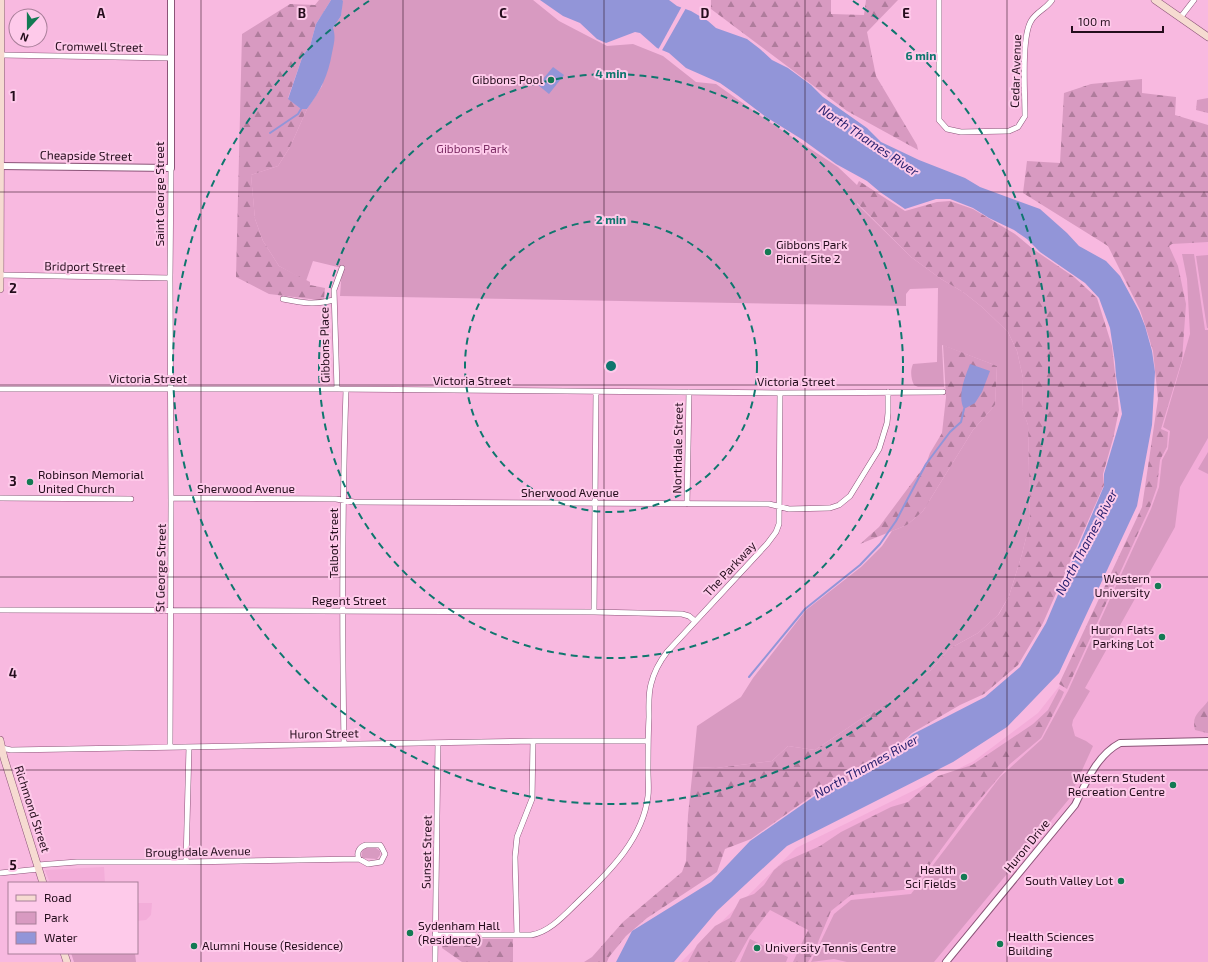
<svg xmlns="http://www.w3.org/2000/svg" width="1208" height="962" viewBox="0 0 1208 962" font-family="'Exo 2',sans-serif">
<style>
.built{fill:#f3add9}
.green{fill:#d89ac1}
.forest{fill:url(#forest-firs)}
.water{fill:#9295d8}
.pier{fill:#f8b9e0}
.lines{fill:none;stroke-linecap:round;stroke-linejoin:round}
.stream{stroke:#9295d8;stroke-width:2}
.minor-casing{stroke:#8b5478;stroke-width:6}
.tertiary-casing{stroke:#8b5478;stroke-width:8}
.secondary-casing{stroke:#8b5478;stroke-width:8}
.minor{stroke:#fff;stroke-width:5}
.tertiary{stroke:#fff;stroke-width:6}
.secondary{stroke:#f6dbd1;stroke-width:7}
.grid{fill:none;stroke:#240d1c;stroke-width:1;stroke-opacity:0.55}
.ring{fill:none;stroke:#0f766e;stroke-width:2;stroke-dasharray:7 5}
.poi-dot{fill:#137a53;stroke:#fecaea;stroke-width:1.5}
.labels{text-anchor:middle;stroke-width:4;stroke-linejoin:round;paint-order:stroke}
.street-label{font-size:12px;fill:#240d1c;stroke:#fecaea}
.poi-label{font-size:12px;fill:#240d1c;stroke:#fecaea;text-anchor:end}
.park-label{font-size:12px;fill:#7e2f66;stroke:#fecaea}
.water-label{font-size:13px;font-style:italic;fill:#2a226f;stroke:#fecaea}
.grid-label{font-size:13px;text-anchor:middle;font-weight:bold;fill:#240d1c;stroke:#fecaea;stroke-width:4;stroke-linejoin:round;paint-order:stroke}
.centre{fill:#0f766e;stroke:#fecaea;stroke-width:2}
.ring-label{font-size:12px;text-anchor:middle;font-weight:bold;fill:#0f766e;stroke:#fecaea;stroke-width:4;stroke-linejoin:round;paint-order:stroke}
</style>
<defs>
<pattern id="forest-firs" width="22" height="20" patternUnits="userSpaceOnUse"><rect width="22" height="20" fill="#d89ac1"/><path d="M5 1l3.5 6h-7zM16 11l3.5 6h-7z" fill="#af7c9c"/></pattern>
</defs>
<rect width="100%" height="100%" fill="#f8b9e0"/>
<path class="built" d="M1208,239V962H681L796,848L974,761L1038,713L1065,679L1149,493L1161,415L1152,331L1115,247Z
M104,867L105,883H50L45,870Z
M137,903H152L151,915L146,920L137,921Z"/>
<path class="green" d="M342,0H533L559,21L607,46L633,44L663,56L696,82L716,84L765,119L838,167L857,185V204L911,257L941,279L963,292L982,307L1008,332L1017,351L1023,378L1022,408L1028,425L1030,522L1022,554L1009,596L998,615L978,633L949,649L931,670L880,709L861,719L815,750L788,746L772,761L716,768L693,767L697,726L741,697L753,678L806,610L861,567L882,546L892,531L907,525L923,511L973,430L995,405L997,366L942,345L944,387H918L914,385C911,379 910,371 913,364L937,362L938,288L910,289L906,294V306L340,296L342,268L313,261L306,281L279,266L263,241L255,219L251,175L278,166L290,147L307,109L322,86L333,28L341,16Z
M1182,254H1194L1205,330H1208V438L1180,487L1175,527L1085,688L1090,691L1073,720L1072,725L1075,736L1086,741L1093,746L1069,799L934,962H847L834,959L811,962L834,914L851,900L911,894L1000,777L1042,739L1068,691L1151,509L1159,487L1162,460L1168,449L1170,431L1163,427L1190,334L1187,279Z
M1208,255V328H1207L1196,256Z
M1208,452V474L1198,469Z
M365,848H376L380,851V855L377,859L362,858C361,853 362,851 365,848Z
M750,939L788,957L786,962H740Z
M71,953H135L136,962H74Z"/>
<path class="forest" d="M319,0H331L316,24L310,46L303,55L288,98L301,109H307L290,147L278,166L251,175L255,219L263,241L279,266L310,282V285L325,288L324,299L319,300L269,294L236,277L242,34L290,4L315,5Z
M711,0H831V14L864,15L866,0H898L867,32L876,76L917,145L918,150L847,111L711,9Z
M1142,79V93L1176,97L1175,115L1208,125V242L1172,244L1169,246L1178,266L1186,304L1182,360L1161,429L1168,432L1167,447L1160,460L1157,487L1150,507L1067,689L1059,684L1142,507L1158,399L1153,351L1145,325L1140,310L1108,246L1023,193L1027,161L1060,163L1064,93L1091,84Z
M1208,98V113L1196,110L1197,100Z
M859,181L905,211L937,202L950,201L973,209L1015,234L1033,249L1074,277L1097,298L1112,346L1119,410L1113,439L1103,474L1104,485L1043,623L1018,665L984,694L960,705L912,733L879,763L858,777L816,793L751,839L725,849L717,872L647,918L626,936L609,957L607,962H584L592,957L623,922L682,872L686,861L688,815L693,767L716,768L772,761L788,746L815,750L861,719L880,709L931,670L949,649L978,633L999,614L1009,596L1022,554L1030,522L1028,425L1022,409L1023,378L1017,351L1008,332L982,307L963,292L941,279L911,257L857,203V185Z
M943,345L997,366L995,405L973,430L923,511L907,525L860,544L879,527L926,464L930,453L942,433L946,397Z
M1059,689L1064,692L1062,697L1041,738L1010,764L965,817L912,889L851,895L831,911L813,954L808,962H793L808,930L770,910L749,937L735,962H688L697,945L715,926L730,918L740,899L754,894L764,885L774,870L784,862L820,846L841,832L891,807L908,802L938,776L972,765L1033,724L1048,710Z
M1208,701V733H1207L1195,730C1191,715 1200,712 1208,701Z
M444,939H513V962H462L442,948Z"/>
<path class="water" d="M331,0H342L343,1L341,16L333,28C336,37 334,43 332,53C328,76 321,90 307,109H301L288,99L303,55L310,46L316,24Z
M540,0H669L677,6L691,11L708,21L716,28L747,39L760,49L772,60L788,68L811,85L823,97L867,128L881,142L919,160L965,178L980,187L1040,209L1067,233L1079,246L1106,261L1120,276L1139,311L1145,326L1152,351L1155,372L1152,425L1137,506L1059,673L1007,727L953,762L787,846L717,911L674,962H616L632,931L711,882L750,841L816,795L859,778L879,763L913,734L985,697L1020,667L1046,623L1104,486V474L1122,414L1116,376L1115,362L1110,328L1099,298L1085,283L1040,252L1027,239L1014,230L989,218L973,208L950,199H936L905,209L880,192L867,181L836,164L803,140L766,117L737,95L720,83L686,68L669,53L657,48L640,33L635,32L606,43L597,39L580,23L563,16Z
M553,67L564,75L549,94L538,85Z
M970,364L990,371L982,392L975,403L964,409C957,396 965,377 970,364Z"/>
<path class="pier" d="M682,6L686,8L661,52L658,50Z"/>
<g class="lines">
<path class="stream" d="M270,133L298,114L301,109
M749,677L805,609L860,565L880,544L896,521L926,464L950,432L961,422L964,409"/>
<g class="minor-casing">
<path id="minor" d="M939,0V120L947,129L961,132L1009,131L1018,127L1025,116C1025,94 1021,38 1031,21C1036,12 1046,9 1052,0
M1180,18L1194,0
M2,55L171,58
M0,275L170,278
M283,299C303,303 314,305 334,300
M0,389H337L780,393L943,392
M337,389L334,290L342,268
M0,498L131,499
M171,498L336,499L354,502L769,504L789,509L830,508L839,505L850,496L879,449L887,423L888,413V392
M687,504L689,392
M0,610L594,612L682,614L689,616L695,621
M594,612L596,392
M344,744C342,626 342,508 346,390
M170,747L171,505L170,278L171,168
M2,748L11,750L533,741H648
M366,845H380L382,848L385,854L381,862L368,864L359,859C356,853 359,847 366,845Z
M186,862L189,747
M38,865L77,862H186L359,859
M0,873L39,869
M435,935H531C551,932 567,912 582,898C611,870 643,838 648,796C649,788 648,780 648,772C648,754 648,735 649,717C649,706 648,695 651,684C654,672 660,661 667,652L767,544L776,532L779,524L780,393
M517,935L515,857L517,837L532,799L533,741
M435,962L438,743"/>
</g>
<g class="tertiary-casing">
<path id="tertiary" d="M0,166L171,168V0
M946,962L1075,805C1086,782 1097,755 1120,743L1208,741"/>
</g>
<g class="secondary-casing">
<path id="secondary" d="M1155,0L1208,37
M0,289L1,0
M0,740L4,758L43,883
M64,953L67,962"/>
</g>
<use href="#minor" class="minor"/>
<use href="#tertiary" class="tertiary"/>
<use href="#secondary" class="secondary"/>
</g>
<path class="grid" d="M201,0V962M403,0V962M604,0V962M805,0V962M1007,0V962M0,192H1208M0,385H1208M0,577H1208M0,770H1208"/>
<g class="ring">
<circle cx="611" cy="366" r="146"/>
<circle cx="611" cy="366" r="292"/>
<path d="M853 1A438 438 0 1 1 369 1"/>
</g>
<g class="poi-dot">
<circle cx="551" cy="80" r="4"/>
<circle cx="768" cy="252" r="4"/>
<circle cx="30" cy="482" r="4"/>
<circle cx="1158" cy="586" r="4"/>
<circle cx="1162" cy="637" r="4"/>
<circle cx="1173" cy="785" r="4"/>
<circle cx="964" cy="877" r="4"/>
<circle cx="1121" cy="881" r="4"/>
<circle cx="410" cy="933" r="4"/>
<circle cx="1000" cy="944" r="4"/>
<circle cx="194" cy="946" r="4"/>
<circle cx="757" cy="948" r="4"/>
</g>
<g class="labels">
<g class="street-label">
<text transform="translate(99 47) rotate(1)" y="4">Cromwell Street</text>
<text transform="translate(1016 71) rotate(-88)" y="4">Cedar Avenue</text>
<text transform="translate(86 156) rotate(1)" y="4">Cheapside Street</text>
<text transform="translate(160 194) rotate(-90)" y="4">Saint George Street</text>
<text transform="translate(85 267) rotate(1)" y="4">Bridport Street</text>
<text transform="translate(325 345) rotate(-91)" y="4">Gibbons Place</text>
<text x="148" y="383">Victoria Street</text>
<text x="472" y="385">Victoria Street</text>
<text x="796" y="386">Victoria Street</text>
<text transform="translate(678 448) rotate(-89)" y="4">Northdale Street</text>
<text x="246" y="493">Sherwood Avenue</text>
<text x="570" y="497">Sherwood Avenue</text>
<text transform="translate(334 543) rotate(-90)" y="4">Talbot Street</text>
<text transform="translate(161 568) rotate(-89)" y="4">St George Street</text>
<text transform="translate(730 569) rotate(-47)" y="4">The Parkway</text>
<text x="349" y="605">Regent Street</text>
<text transform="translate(324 734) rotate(-1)" y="4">Huron Street</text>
<text transform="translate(32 809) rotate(72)" y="4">Richmond Street</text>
<text transform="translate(1027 846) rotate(-51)" y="4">Huron Drive</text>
<text transform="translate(198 852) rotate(-1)" y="4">Broughdale Avenue</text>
<text transform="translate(427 852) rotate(-89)" y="4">Sunset Street</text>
</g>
<g class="poi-label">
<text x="543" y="84">Gibbons Pool</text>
<text x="776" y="249" text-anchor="start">Gibbons Park<tspan x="776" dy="14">Picnic Site 2</tspan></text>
<text x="38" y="479" text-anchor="start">Robinson Memorial<tspan x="38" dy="14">United Church</tspan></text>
<text x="1150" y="583">Western<tspan x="1150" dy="14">University</tspan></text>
<text x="1154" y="634">Huron Flats<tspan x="1154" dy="14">Parking Lot</tspan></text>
<text x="1165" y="782">Western Student<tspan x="1165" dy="14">Recreation Centre</tspan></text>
<text x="956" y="874">Health<tspan x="956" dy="14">Sci Fields</tspan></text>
<text x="1113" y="885">South Valley Lot</text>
<text x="418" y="930" text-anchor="start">Sydenham Hall<tspan x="418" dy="14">(Residence)</tspan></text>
<text x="1008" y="941" text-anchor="start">Health Sciences<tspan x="1008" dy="14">Building</tspan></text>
<text x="202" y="950" text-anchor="start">Alumni House (Residence)</text>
<text x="765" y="952" text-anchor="start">University Tennis Centre</text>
</g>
<g class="park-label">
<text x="472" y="153">Gibbons Park</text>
</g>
<g class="water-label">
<text transform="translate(869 140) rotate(34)" y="5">North Thames River</text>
<text transform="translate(1086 542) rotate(-62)" y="5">North Thames River</text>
<text transform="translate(866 766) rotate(-29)" y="5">North Thames River</text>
</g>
</g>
<g class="grid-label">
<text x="101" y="18">A</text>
<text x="302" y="18">B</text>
<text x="503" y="18">C</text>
<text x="705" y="18">D</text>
<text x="906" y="18">E</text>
<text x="13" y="101">1</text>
<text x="13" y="293">2</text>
<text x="13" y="486">3</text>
<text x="13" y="678">4</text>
<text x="13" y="870">5</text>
</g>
<circle cx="611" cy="366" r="6" class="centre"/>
<g class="ring-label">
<text x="921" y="60">6 min</text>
<text x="611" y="78">4 min</text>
<text x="611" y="224">2 min</text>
</g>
<rect x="8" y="882" width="130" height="72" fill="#fecaea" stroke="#a77e98"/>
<rect x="16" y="895" width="20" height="6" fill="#f6dbd1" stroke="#a77e98"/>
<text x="44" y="902" font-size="12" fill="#240d1c">Road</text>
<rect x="16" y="912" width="20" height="12" fill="#d89ac1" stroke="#a77e98"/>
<text x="44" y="922" font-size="12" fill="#240d1c">Park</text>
<rect x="16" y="932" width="20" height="12" fill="#9295d8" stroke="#a77e98"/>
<text x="44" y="942" font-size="12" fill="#240d1c">Water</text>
<g transform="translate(28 28) rotate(201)"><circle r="19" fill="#fecaea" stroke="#a77e98"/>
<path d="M0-3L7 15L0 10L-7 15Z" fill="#137a53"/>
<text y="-6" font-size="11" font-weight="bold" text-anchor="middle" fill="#240d1c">N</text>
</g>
<path d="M1072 26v6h91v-6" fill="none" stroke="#240d1c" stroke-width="2"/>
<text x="1078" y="26" font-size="12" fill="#240d1c" stroke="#fecaea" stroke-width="3" paint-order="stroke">100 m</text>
</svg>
